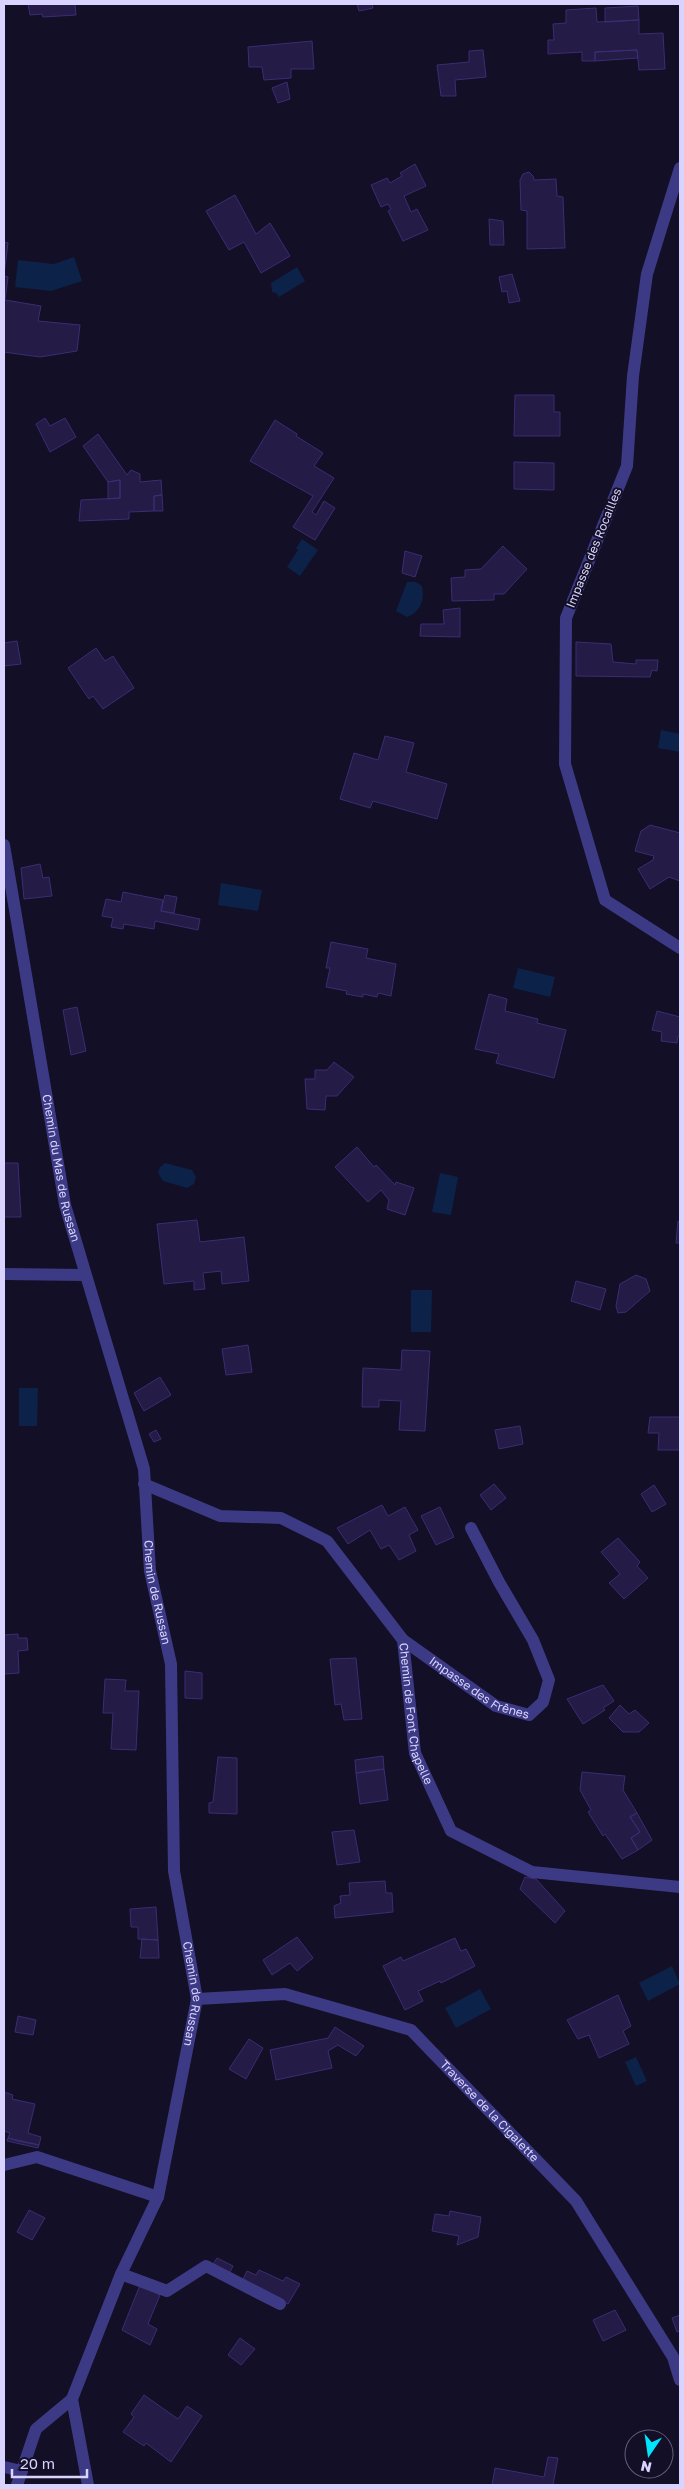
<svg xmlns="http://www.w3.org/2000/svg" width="684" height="2489" viewBox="0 0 684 2489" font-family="'Golos Text',sans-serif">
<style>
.water{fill:#0c2248}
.building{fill:#241b47;stroke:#3b2d73}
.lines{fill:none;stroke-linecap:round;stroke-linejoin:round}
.minor{stroke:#3d3a85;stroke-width:12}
.labels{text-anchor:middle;stroke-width:4;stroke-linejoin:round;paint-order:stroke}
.street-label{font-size:12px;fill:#d9d4ff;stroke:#130f26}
</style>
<rect width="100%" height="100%" fill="#130f26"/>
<path class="water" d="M74,257L82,281L51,291L15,287L18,260L54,264Z
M297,267L305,281L279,297L276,293L272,292L271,283Z
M302,539L318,550L300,576L287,567L298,550L296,548Z
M407,582H416L422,586C425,601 420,612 407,617L396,611Z
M661,730L680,734V752L658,748Z
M221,883L262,890L258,911L218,905Z
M518,968L555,977L550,997L513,988Z
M165,1163L192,1170L196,1177L194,1184L187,1188L163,1181L158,1173L160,1167Z
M440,1173L458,1177L451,1215L432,1212Z
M411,1290H432L431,1332H411Z
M19,1388H38L37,1426H19Z
M672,1966L680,1984L648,2001L639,1983Z
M480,1989L491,2009L456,2028L445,2008Z
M636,2057L647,2081L636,2086L625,2062Z"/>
<path class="building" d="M28,4H75L76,15L43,17L42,14L30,15Z
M357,4H372L373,8L359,11Z
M638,6L639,20L605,22V8Z
M596,8L597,22L639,20V34L663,33L665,69L639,70L637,50L595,52V61H582V52L548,54V40H554L553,24L566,23V10Z
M312,41L314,69H291V78L264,80L262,67H249L248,47Z
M483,50L486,77L455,80L456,96H441L437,65L469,62V51Z
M637,50L638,58L595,61V52Z
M287,82L290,99L278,103L272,88Z
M415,164L426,186L404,196L411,212L417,209L428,230L403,241L388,211L391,209L388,204L381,207L371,185L387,178L390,183L402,176L400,173Z
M529,172L533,176L534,180L556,179L557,196L563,197L565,248L527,249V211L521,210L520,180L523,174Z
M235,195L256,234L270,223L290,256L261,273L244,242L229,250L206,211Z
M489,219L503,221L504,245H490Z
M4,242L8,243L4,275Z
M512,274L520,301L509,303L507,291L502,292L499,277Z
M4,276L8,277L5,300L41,306L38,321L80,325L77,351L40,357L4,352Z
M515,395H554V412H560V436H514Z
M45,418L50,426L65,418L76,437L50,452L36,424Z
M275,420L297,434L296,436L323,453L314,466L334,478L312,512L316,515L324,501L335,508L315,540L293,527L313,496L250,461Z
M98,434L127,475L131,470L140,474V482L161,480L162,495L154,496V511L129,512V519L79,521L81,500L120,498V480L108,482L83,446Z
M514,462L554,463V490L514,489Z
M120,480V498L108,499V482Z
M162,495L163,511H154V496Z
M503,546L527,569L504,594H494V600L452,601L451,578L465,577V570L481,569Z
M405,551L422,556L415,577L402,573Z
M460,608V637L420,636L421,624H444L443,610Z
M17,641L21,664L4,666V643Z
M576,642L611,644L613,662L636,664V660H658L657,671L652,670L650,677L576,676Z
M96,648L105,661L113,656L134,688L103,709L93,696L89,699L68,668Z
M385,736L414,743L406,772L447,784L437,819L373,801L370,808L340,799L354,753L378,760Z
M650,825L680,833V881L669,877L650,889L638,869L653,860L654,856L635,851L641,831Z
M40,864L43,878L49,877L52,896L24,899L21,868Z
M123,892L163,900L161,911L200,919L198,930L155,921L154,929L124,924L123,929L111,927L113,918L102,916L106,899L121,902Z
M165,895L177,897L174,913L161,911Z
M331,942L368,949L366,958L396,964L391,996L378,993L377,997L363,994V997L346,994L347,991L326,987L330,968H326Z
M489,994L507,999L505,1011L538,1019L537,1023L566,1030L554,1078L496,1063L499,1054L475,1049Z
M77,1007L86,1051L71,1055L63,1010Z
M657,1011L680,1017V1036H678L677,1043L661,1041L662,1032L652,1030Z
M334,1062L354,1077L337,1096H326L325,1110L307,1109L305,1079H315V1070H327Z
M357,1147L374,1167L376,1165L395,1185L396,1182L414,1188L405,1215L387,1209L389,1200L381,1190L368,1202L335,1167Z
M4,1163H18L21,1217H4Z
M197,1220L200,1242L244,1237L249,1281L222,1284L221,1271L203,1273L205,1289L194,1290V1281L164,1284L157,1224Z
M678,1221L680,1222V1243H676Z
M636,1275L646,1279L650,1291L626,1312L618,1313L616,1306L620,1284Z
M576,1281L606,1289L600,1310L571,1301Z
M248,1345L252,1372L226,1375L222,1349Z
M402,1350L430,1351L425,1431L399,1430L401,1401L379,1400V1407H362L363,1368L401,1370Z
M160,1377L171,1395L144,1411L134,1393Z
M650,1417H680V1450H658L659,1433H648Z
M520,1426L523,1444L499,1449L495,1430Z
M156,1430L161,1439L154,1442L149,1434Z
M494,1484L506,1498L491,1510L480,1495Z
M654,1485L666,1504L652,1512L641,1494Z
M382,1505L388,1516L405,1507L418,1530L409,1535L416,1551L399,1560L389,1545L381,1549L370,1530L348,1544L337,1528Z
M440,1507L454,1537L436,1545L421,1516Z
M618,1538L640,1562L637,1566L648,1578L624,1599L609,1583L620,1574L601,1552Z
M18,1634V1638H27L28,1650L18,1651L19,1673L4,1674V1635Z
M356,1658L362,1719L344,1720L341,1704L335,1705L330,1659Z
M185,1671L202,1673V1699L185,1698Z
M105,1679L126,1680L125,1691H139L136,1750L111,1749L113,1713H103Z
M603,1685L614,1701L603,1708L605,1710L583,1724L567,1699Z
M620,1705L629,1714L635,1710L649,1723L639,1732H623L609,1718Z
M383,1756L384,1769L356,1773L355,1760Z
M218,1757L237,1758V1814L209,1813V1803L213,1802Z
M384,1769L388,1800L360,1804L356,1773Z
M582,1772L625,1776L623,1790L637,1813L630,1817L640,1832L631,1838L638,1850L622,1859L605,1834L603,1836L588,1812L591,1810L580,1790Z
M637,1813L652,1840L638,1850L631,1838L640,1832L630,1817Z
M354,1830L360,1862L337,1865L332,1832Z
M525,1877L536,1879L565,1911L555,1923L520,1889Z
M385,1881L386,1893H392L393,1912L335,1918L334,1906L341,1903L340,1896L350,1895L349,1883Z
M156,1907L158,1940L138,1939V1927H131L130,1909Z
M297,1937L313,1958L297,1971L290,1963L272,1975L263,1960Z
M455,1938L461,1951L466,1949L475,1966L441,1983L440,1981L418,1991L423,2001L405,2010L383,1966L401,1957L403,1961Z
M142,1939L158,1940L159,1958H140Z
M618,1995L631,2026L623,2031L629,2044L599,2058L589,2035L578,2039L567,2020Z
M18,2016L36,2020L33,2035L15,2032Z
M335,2027L364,2046L356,2056L338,2045L328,2051L332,2068L276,2080L270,2050L328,2038Z
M249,2039L263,2048L246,2079L229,2069Z
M4,2092L13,2095L12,2099L35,2104L28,2133L41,2137L39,2145L8,2138L10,2133L4,2131Z
M8,2138L18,2141L39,2145L38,2148L7,2141Z
M29,2210L45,2218L32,2240L17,2232Z
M450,2211L481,2217L478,2237L457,2245L459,2236L432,2231L435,2214L449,2216Z
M217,2258L233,2266L229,2274L212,2266Z
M259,2270L283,2281L286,2277L300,2284L288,2304L242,2281L247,2271L256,2275Z
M140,2285L160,2295L148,2324L157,2329L150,2345L122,2330Z
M615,2310L626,2330L603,2341L593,2320Z
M680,2315V2331L677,2332L672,2318Z
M240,2338L255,2349L241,2365L228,2355Z
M144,2395L178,2419L187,2406L202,2416L171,2462L146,2443L144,2446L123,2432L134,2417L131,2414Z
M548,2457L558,2458L553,2485H492L495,2468L544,2477Z"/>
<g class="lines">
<g class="minor">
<path d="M680,168L647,274L633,376L627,466L566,618L565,764L605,900L680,948"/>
<path id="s1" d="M4,845L65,1205L144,1469L150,1571L171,1664L174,1871L197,1999L158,2197L121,2274L72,2399L88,2485"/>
<path d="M4,1274L85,1275"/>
<path id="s2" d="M144,1484L220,1516L281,1518L327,1541L403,1640L415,1753L451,1831L532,1872L680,1887"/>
<path id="s3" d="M403,1640L496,1706L529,1715L543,1702L549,1680L533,1640L499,1582L471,1528"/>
<path id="s4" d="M197,1999L285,1994L411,2030L576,2201L673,2357L680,2380"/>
<path d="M4,2165L37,2157L158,2197"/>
<path d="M121,2274L167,2291L206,2266L280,2304"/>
<path d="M4,2467L22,2471"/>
<path d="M17,2485L36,2429L72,2399"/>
</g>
</g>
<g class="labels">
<g class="street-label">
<text transform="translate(594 548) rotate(-68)" y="4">Impasse des Rocailles</text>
<text dy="4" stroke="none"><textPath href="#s1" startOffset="328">Chemin du Mas de Russan</textPath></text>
<text dy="4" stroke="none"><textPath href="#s1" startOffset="765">Chemin de Russan</textPath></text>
<text dy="4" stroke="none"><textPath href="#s3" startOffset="91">Impasse des Frênes</textPath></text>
<text dy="4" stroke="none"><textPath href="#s2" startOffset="395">Chemin de Font Chapelle</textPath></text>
<text dy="4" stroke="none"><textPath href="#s1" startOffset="1170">Chemin de Russan</textPath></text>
<text dy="4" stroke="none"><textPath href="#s4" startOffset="332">Traverse de la Cigalette</textPath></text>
</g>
</g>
<rect width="684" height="2489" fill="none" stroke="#d9d4ff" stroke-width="10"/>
<g transform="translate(649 2454) rotate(193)"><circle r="24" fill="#130f26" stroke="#625e7d"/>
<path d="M0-4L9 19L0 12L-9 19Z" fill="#00e5ff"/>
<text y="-8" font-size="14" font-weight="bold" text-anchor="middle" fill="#d9d4ff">N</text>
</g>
<path d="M12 2469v8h75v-8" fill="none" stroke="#d9d4ff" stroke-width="2.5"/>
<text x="20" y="2469" font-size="15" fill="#d9d4ff" stroke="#130f26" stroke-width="4" paint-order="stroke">20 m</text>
</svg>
